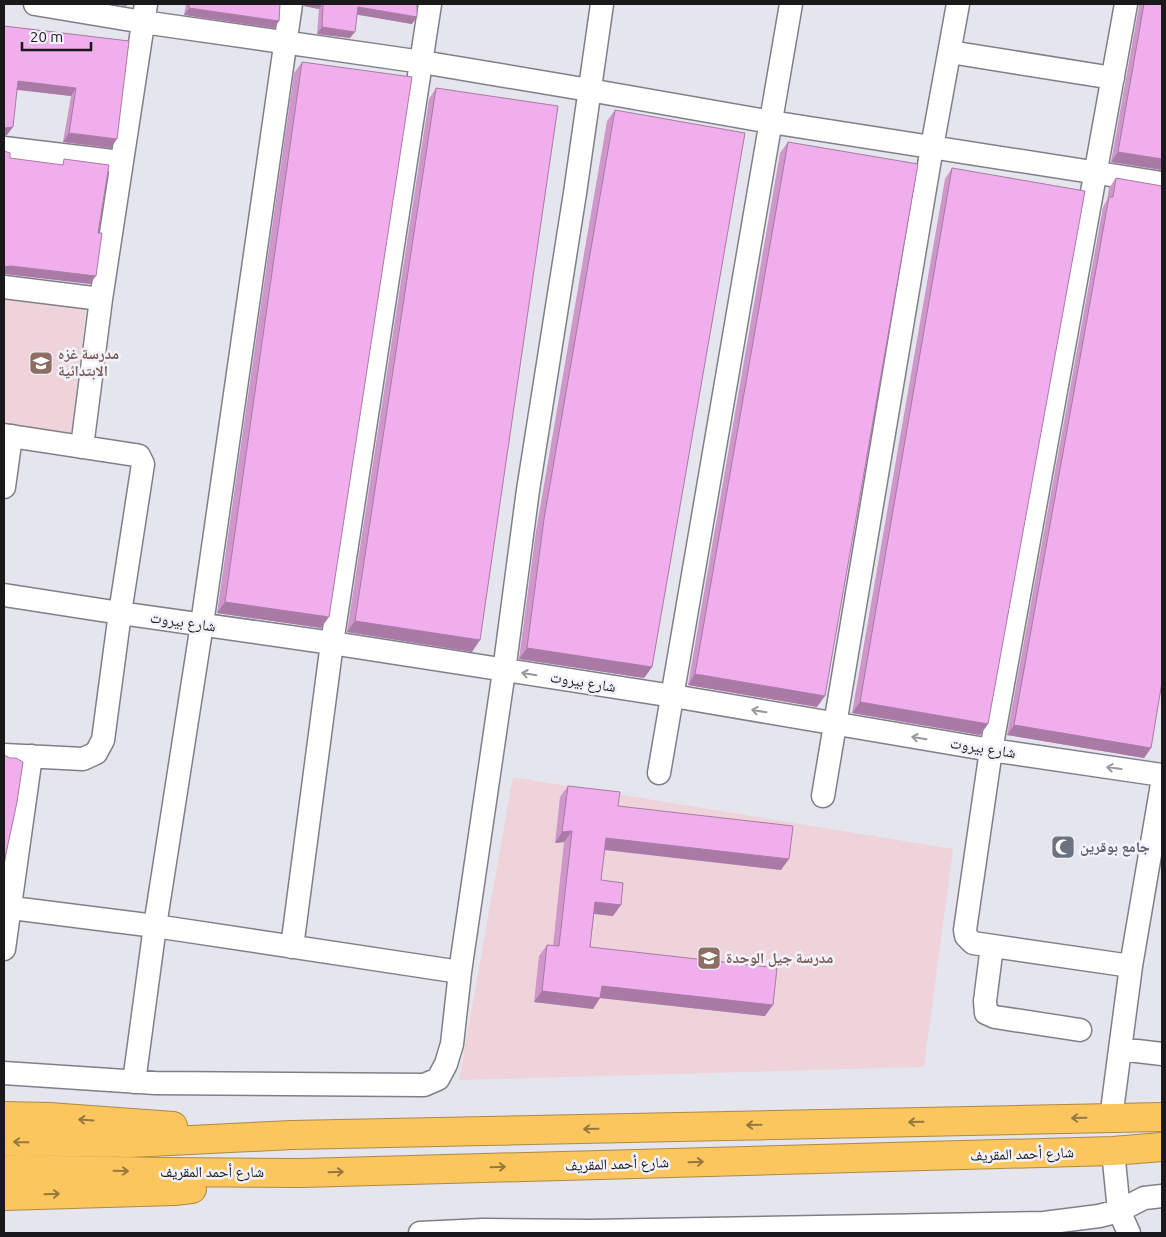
<svg xmlns="http://www.w3.org/2000/svg" width="1166" height="1237" viewBox="0 0 1166 1237" font-family="Ubuntu,'Noto Naskh Arabic',sans-serif">
<style>
.education{fill:#eed4da}
.lines{fill:none;stroke-linecap:round;stroke-linejoin:round}
.minor-casing{stroke:#807f87;stroke-width:25}
.highway-casing{stroke:#ac8947;stroke-width:30}
.minor{stroke:#fff;stroke-width:22}
.highway{stroke:#fbc65e;stroke-width:28}
.wall{fill:#ce96cb}
.shaded-wall{fill:#a87aa5}
.building{fill:#f0aeec;stroke:#a87aa5}
.oneway{stroke:#989899}
.oneway2{stroke:#957840}
.labels{text-anchor:middle;stroke-width:5;stroke-linejoin:round;paint-order:stroke}
.education-label{font-size:15px;font-weight:bold;fill:#785e54;stroke:#f3f2fb;text-anchor:start}
.street-label{font-size:15px;fill:#19191c;stroke:#f3f2fb}
.worship-label{font-size:15px;font-weight:bold;fill:#5b616d;stroke:#f3f2fb;text-anchor:start}
</style>
<rect width="100%" height="100%" fill="#e5e5ee"/>
<path class="education" d="M4,290L87,299L71,434L4,427Z
M513,777L953,849L924,1067L459,1080Z"/>
<g class="lines">
<g class="minor-casing">
<path id="minor" d="M35,4L143,22L422,62L589,90L771,122L1162,183
M1126,4L991,750L965,930L966,936L973,943L1131,966
M950,52L1113,78
M4,148L121,162
M4,287L101,299
M4,435L135,455L139,456L143,464L120,613L103,740L96,753L83,759L4,755
M82,447L101,299L146,4
M4,487L11,436
M4,595L120,613L332,643L673,696L991,750L1162,775
M659,773L791,4
M823,796L932,147L958,4
M4,907L155,926L460,972
M992,946L985,1001L986,1013L995,1017L1080,1030
M292,947L332,643L430,4
M4,949L31,756
M1120,1049L1162,1054
M4,1073L155,1083L424,1085L438,1079L446,1064L452,1044L460,972L504,671L528,490L575,193L602,4
M134,1082L155,926L202,624L291,4
M1111,1118L1131,966L1162,784
M1113,1151L1119,1211L1129,1233
M420,1233L482,1230L591,1231L1044,1223L1099,1216L1119,1211L1144,1198L1162,1196"/>
</g>
<g class="highway-casing">
<path id="highway" d="M4,1116L49,1117L173,1126
M4,1141L130,1143L292,1135L1162,1117
M4,1169L167,1172L302,1173L1113,1151L1162,1147
M4,1196L174,1191L192,1189"/>
</g>
<use href="#minor" class="minor"/>
<use href="#highway" class="highway"/>
</g>
<path class="wall" d="M186,4H280L279,21L274,28L184,15Z
M304,4H417L412,24L357,14L350,38L317,34L319,9L304,6Z
M1139,4H1162V170L1111,162L1139,6Z
M4,26L129,41L111,148L63,142L71,96L17,90L7,135Z
M302,62L321,628L217,613L294,73Z
M436,88L472,652L347,632L429,99Z
M615,110L652,667L644,678L519,659L536,531L607,121Z
M788,142L817,707L688,685L780,153Z
M952,168L988,724L980,735L852,713L945,179Z
M1116,178L1151,748L1144,758L1007,735L1103,207L1107,200L1109,188Z
M568,786L781,870L604,850L601,880L613,916L594,914L590,947L765,1016L600,998L593,1009L534,1002L539,956L547,945L553,946L564,842L555,843L560,797Z"/>
<path class="shaded-wall" d="M113,4H128L126,6Z
M306,4H322L319,9L304,6Z
M358,7L417,17L412,24L353,14Z
M189,8L279,21L274,28L184,15Z
M322,27L355,32L350,38L317,34Z
M18,81L76,88L71,96L12,89Z
M13,127L7,135L4,136V128Z
M69,133L117,139L111,148L63,142Z
M1118,152L1162,159V170L1111,162Z
M11,266L96,276L90,284L4,274V267Z
M225,602L329,617L321,628L217,613Z
M355,621L480,640L472,652L347,632Z
M527,648L652,667L644,678L519,659Z
M695,674L825,696L817,707L688,685Z
M860,702L988,724L980,735L852,713Z
M1014,725L1151,748L1144,758L1007,735Z
M572,831L564,842L555,843L562,832Z
M606,838L789,859L781,870L598,849Z
M595,902L621,905L613,916L587,913Z
M602,986L773,1005L765,1016L600,998L593,1009L534,1002L542,991Z"/>
<path class="building" d="M189,4H280L279,21L189,8Z
M323,4H417V17L358,7L355,32L322,27Z
M1144,4H1162V159L1118,152Z
M4,26L129,41L117,139L69,133L76,88L18,81L13,127L4,128Z
M302,62L412,77L329,617L225,602Z
M436,88L558,106L480,640L355,621Z
M615,110L745,133L652,667L527,648L544,519Z
M788,142L918,164L825,696L695,674Z
M4,151L10,153V158L63,165L64,159L109,165L98,233H102L96,276L11,266L4,267Z
M952,168L1085,191L988,724L860,702Z
M1116,178L1162,186V682L1151,748L1014,725L1109,197H1113Z
M4,755L10,758H16L23,762L17,802L4,863Z
M568,786L620,792L618,806L793,826L789,859L606,838L601,880L623,883L621,905L595,902L590,947L777,968L773,1005L602,986L600,998L542,991L547,945L559,946L572,831L562,832Z"/>
<defs><path id="oneway-shaft" d="M-6 0H5M1.5-3L5.5 0L1.5 3" fill="none" stroke-width="1.6" stroke-linecap="round" stroke-linejoin="round" transform="scale(1.25)"/></defs>
<g class="oneway">
<use href="#oneway-shaft" transform="translate(529 674) rotate(-171)"/>
<use href="#oneway-shaft" transform="translate(759 711) rotate(-170)"/>
<use href="#oneway-shaft" transform="translate(919 738) rotate(-171)"/>
<use href="#oneway-shaft" transform="translate(1114 768) rotate(-172)"/>
</g>
<g class="oneway2">
<use href="#oneway-shaft" transform="translate(1079 1118) rotate(179)"/>
<use href="#oneway-shaft" transform="translate(86 1120) rotate(-176)"/>
<use href="#oneway-shaft" transform="translate(916 1122) rotate(179)"/>
<use href="#oneway-shaft" transform="translate(754 1125) rotate(179)"/>
<use href="#oneway-shaft" transform="translate(591 1129) rotate(179)"/>
<use href="#oneway-shaft" transform="translate(21 1142) rotate(-179)"/>
<use href="#oneway-shaft" transform="translate(696 1162) rotate(-2)"/>
<use href="#oneway-shaft" transform="translate(498 1167) rotate(-2)"/>
<use href="#oneway-shaft" transform="translate(121 1171) rotate(1)"/>
<use href="#oneway-shaft" transform="translate(336 1172) rotate(-2)"/>
<use href="#oneway-shaft" transform="translate(52 1194) rotate(-2)"/>
</g>
<defs>
<g id="school-square" transform="scale(1.25)"><rect x="-9" y="-9" width="18" height="18" rx="4" fill="#8d6e63" stroke="#f3f2fb"/><path d="M0-5L7-2L0 1L-7-2ZM-4 1L0 2.5L4 1V4Q0 6-4 4Z" fill="#fff"/></g>
<g id="mosque-square" transform="scale(1.25)"><rect x="-9" y="-9" width="18" height="18" rx="4" fill="#6b7280" stroke="#f3f2fb"/><path d="M3.5-4.9A6 6 0 1 0 3.5 4.9A5 5 0 1 1 3.5-4.9Z" fill="#fff"/></g>
</defs>
<g fill-rule="evenodd">
<use href="#school-square" x="41" y="363"/>
<use href="#mosque-square" x="1063" y="847"/>
<use href="#school-square" x="709" y="958"/>
</g>
<g class="labels">
<g class="education-label">
<text x="58" y="359">مدرسة غزه<tspan x="58" dy="17">الابتدائية</tspan></text>
<text x="726" y="963">مدرسة جيل الوحدة</text>
</g>
<g class="street-label">
<text transform="translate(183 622) rotate(8)" y="5">شارع بيروت</text>
<text transform="translate(583 682) rotate(9)" y="5">شارع بيروت</text>
<text transform="translate(983 748) rotate(9)" y="5">شارع بيروت</text>
<text transform="translate(1022 1154) rotate(-2)" y="5">شارع أحمد المقريف</text>
<text transform="translate(617 1164) rotate(-2)" y="5">شارع أحمد المقريف</text>
<text x="212" y="1177">شارع أحمد المقريف</text>
</g>
<g class="worship-label">
<text x="1080" y="852">جامع بوقرين</text>
</g>
</g>
<rect width="1166" height="1237" fill="none" stroke="#19191c" stroke-width="10"/>
<path d="M22 42v8h69v-8" fill="none" stroke="#19191c" stroke-width="2.5"/>
<text x="30" y="42" font-size="15" fill="#19191c" stroke="#f3f2fb" stroke-width="4" paint-order="stroke">20 m</text>
</svg>
